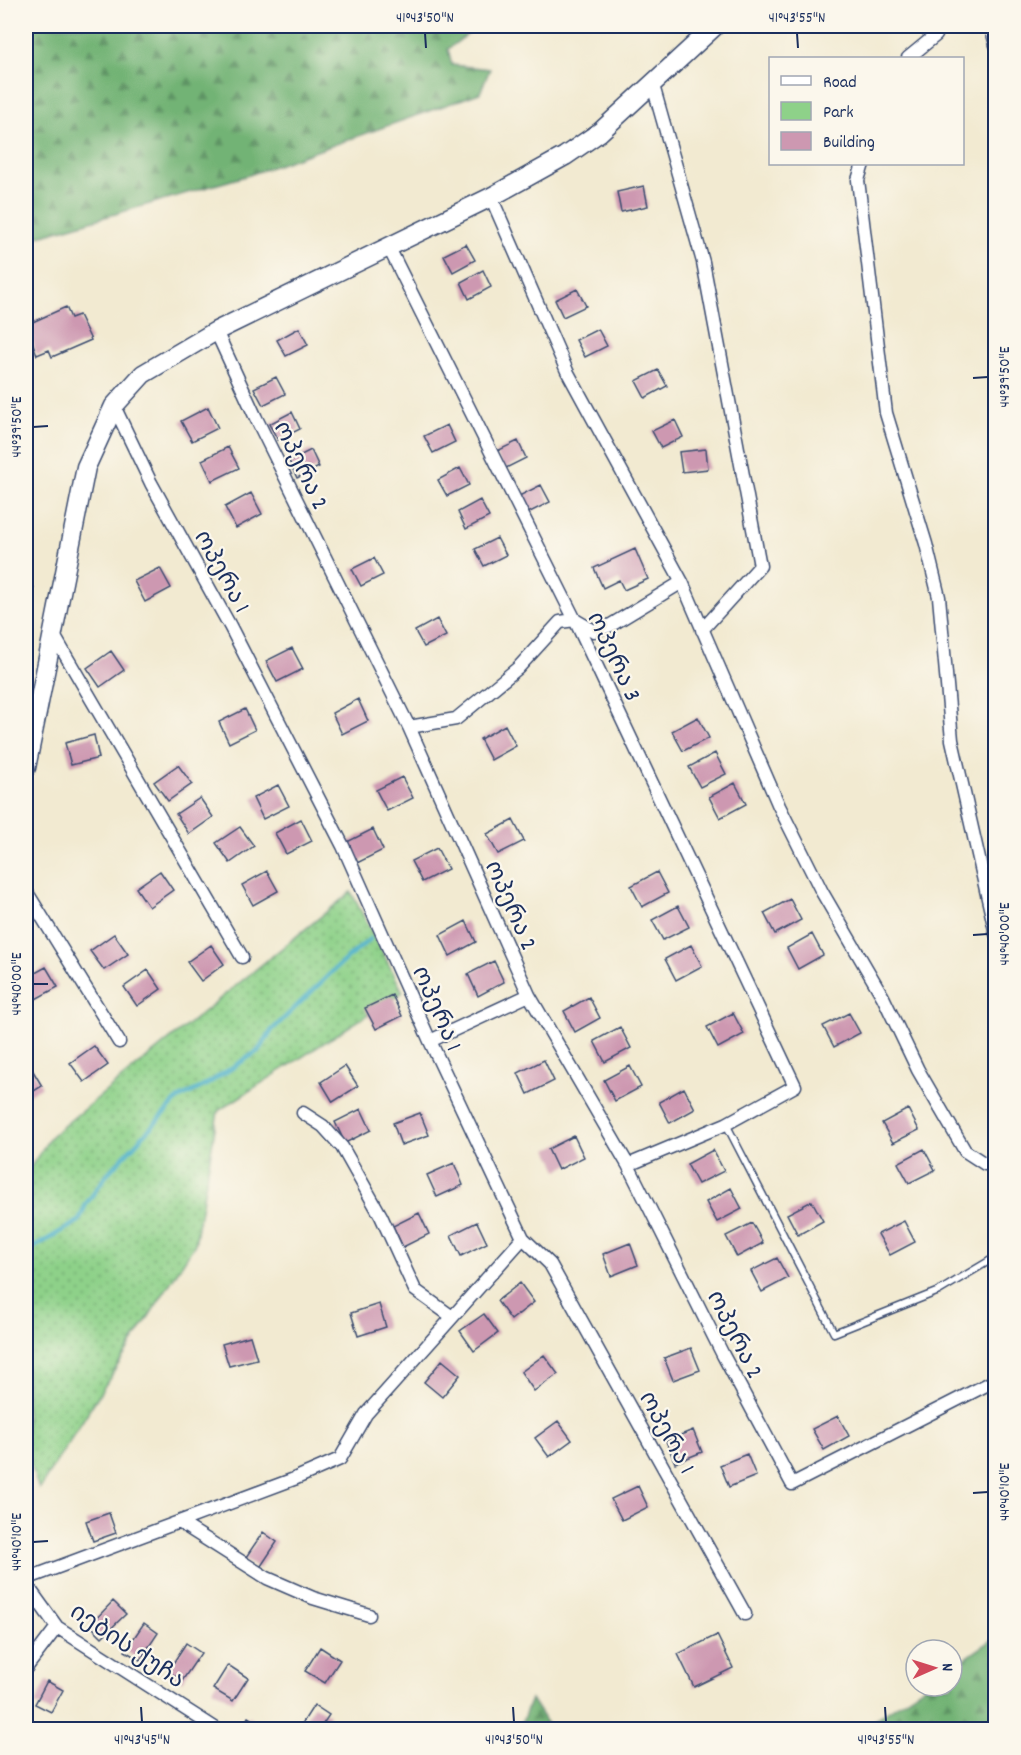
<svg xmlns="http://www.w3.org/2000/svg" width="1021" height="1755" viewBox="0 0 1021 1755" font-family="Dekko,'Noto Sans Georgian',sans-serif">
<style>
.green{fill:url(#green-dots);stroke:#548074;stroke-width:1.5}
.forest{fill:url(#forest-firs);stroke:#46716a;stroke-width:1.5}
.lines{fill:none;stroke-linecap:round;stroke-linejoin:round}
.stream{stroke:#4bb0ca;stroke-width:4.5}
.building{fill:#cd98b1}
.lane-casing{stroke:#3b4b6f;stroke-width:9}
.street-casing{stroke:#3b4b6f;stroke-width:15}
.secondary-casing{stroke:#3b4b6f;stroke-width:21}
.lane{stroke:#fff;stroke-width:6}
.street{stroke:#fff;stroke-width:12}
.secondary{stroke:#fff;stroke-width:18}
.ticks{fill:none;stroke:#1b2f5e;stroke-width:2}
.labels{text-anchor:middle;stroke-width:4.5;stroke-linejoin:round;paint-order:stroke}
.street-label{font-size:24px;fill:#1b2f5e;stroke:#fbf7ec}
.neatline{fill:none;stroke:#1b2f5e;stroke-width:2}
.ticks-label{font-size:15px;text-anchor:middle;fill:#1b2f5e}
</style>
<defs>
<pattern id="green-dots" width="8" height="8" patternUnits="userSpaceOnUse" patternTransform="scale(1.5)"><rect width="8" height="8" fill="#8ed189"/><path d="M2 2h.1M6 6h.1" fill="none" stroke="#73aa73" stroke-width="1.8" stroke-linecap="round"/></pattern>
<pattern id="forest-firs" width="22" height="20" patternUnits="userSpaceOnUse" patternTransform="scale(1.5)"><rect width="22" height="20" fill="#72b375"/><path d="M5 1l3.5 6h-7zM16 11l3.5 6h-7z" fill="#5d9263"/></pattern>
</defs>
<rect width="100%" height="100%" fill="#fbf7ec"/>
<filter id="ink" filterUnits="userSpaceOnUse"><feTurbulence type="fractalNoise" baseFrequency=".0167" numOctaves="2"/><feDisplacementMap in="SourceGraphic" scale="12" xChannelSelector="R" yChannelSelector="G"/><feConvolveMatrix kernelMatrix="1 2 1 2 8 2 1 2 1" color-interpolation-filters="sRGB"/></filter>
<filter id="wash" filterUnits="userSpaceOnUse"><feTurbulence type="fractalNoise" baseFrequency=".008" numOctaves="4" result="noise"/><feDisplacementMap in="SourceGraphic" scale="24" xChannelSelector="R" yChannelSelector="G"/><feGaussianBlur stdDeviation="1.35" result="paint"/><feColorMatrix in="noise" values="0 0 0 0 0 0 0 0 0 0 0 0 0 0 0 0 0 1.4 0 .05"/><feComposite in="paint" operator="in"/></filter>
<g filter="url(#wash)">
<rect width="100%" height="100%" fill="#f2ead1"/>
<path class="green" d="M351,892L403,992L218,1111L195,1244L39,1489L26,1452V1174L51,1136Z"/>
<path class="forest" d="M26,26H479L448,49L452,65L490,69L480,93L249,175L26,240Z
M995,1638V1729H861L925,1686H952V1668Z
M531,1699L550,1729H519Z"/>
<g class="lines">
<path class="stream" d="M26,1252L79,1221L86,1204L108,1173L178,1099L204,1086L258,1051L272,1030L337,967L370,939"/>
</g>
<g id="blocks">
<path class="building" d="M644,186L648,206L621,212L617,192Z
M466,244L475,260L453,272L444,255Z
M483,270L491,287L469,299L461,282Z
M577,289L586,306L563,317L555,300Z
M66,307L71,318L79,315L91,340L52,357L49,350L37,355L26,325Z
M299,328L308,345L286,356L277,340Z
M598,329L607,346L585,357L576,340Z
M658,370L667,386L645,398L636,381Z
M276,377L285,394L263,405L254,388Z
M208,407L218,428L192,441L181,421Z
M292,412L300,429L278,440L269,424Z
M675,420L683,437L661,448L652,431Z
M447,425L455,442L433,453L424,436Z
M518,441L526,458L504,469L495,452Z
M228,447L239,468L212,481L202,460Z
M706,449L708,469L682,472L679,452Z
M311,450L319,467L297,478L289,461Z
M460,468L469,485L447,496L438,480Z
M541,485L550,502L528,513L519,496Z
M251,493L262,514L236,528L225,507Z
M480,500L489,517L466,529L458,512Z
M497,538L506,555L484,566L475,549Z
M635,549L648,579L624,590L619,580L603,588L594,568Z
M374,558L383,575L361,586L352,569Z
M160,568L171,588L145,602L134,581Z
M26,574L34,588L26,593Z
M437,619L446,636L424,647L415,631Z
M292,648L303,669L277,682L266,661Z
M111,651L124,670L100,687L87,668Z
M358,699L368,721L342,734L332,713Z
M245,709L255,730L229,743L219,722Z
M698,717L709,738L683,751L672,731Z
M505,725L516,746L491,760L480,739Z
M94,735L99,758L71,765L65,743Z
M715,753L726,774L700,787L689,767Z
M178,765L192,784L168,801L154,782Z
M402,777L413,798L387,811L376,790Z
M735,783L746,804L720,818L709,797Z
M278,785L289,806L263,819L253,798Z
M200,798L213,817L189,834L176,814Z
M301,819L312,841L286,854L275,833Z
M513,820L524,841L498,854L487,834Z
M240,827L254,846L230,863L216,843Z
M373,829L383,850L357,863L347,842Z
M437,848L448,869L422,882L411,861Z
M160,871L173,890L149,907L136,888Z
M267,871L278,891L253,905L242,885Z
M657,872L668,893L642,907L631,886Z
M790,899L801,920L775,934L764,913Z
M678,906L689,927L663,940L652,920Z
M466,921L476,942L450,956L440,935Z
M114,934L128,954L104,970L90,951Z
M812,934L823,955L798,969L787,948Z
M211,945L224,964L201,981L187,962Z
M691,945L702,966L676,980L665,959Z
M494,961L504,982L478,996L468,974Z
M46,967L58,987L32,1001L26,989V978Z
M148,970L161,989L137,1006L124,987Z
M392,995L402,1016L376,1029L365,1008Z
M589,997L600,1018L575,1032L564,1011Z
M733,1013L744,1034L718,1048L707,1027Z
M849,1013L860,1033L834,1047L823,1026Z
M620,1027L631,1048L605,1062L594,1041Z
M94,1046L108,1065L84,1082L70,1063Z
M544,1060L554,1081L528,1094L518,1073Z
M30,1066L42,1086L26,1096V1068Z
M345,1066L358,1086L333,1102L321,1082Z
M630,1066L641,1087L615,1101L604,1080Z
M684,1088L695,1109L670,1123L659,1102Z
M361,1109L371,1130L345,1143L335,1122Z
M908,1109L919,1130L893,1143L882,1123Z
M420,1113L429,1135L401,1145L393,1123Z
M574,1136L584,1157L558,1170L548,1149Z
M924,1149L935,1170L909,1183L898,1163Z
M713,1150L724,1171L698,1184L687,1164Z
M454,1163L463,1185L437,1197L427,1175Z
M731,1188L742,1209L717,1222L706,1202Z
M812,1201L823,1221L798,1235L787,1214Z
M419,1213L429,1234L403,1247L393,1226Z
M904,1221L915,1242L890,1255L878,1234Z
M477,1222L487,1243L461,1256L451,1235Z
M752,1223L763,1243L737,1257L726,1236Z
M630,1243L638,1265L611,1276L603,1254Z
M777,1258L788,1278L762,1292L751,1271Z
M520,1283L534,1302L511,1320L497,1301Z
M379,1304L386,1327L358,1336L351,1313Z
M484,1314L498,1333L474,1351L460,1331Z
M250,1336L257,1359L229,1366L222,1344Z
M691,1348L700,1370L673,1380L664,1358Z
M544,1355L558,1374L534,1391L521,1372Z
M442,1360L460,1375L442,1397L424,1382Z
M838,1416L849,1436L824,1450L812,1429Z
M558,1421L572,1440L549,1457L535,1438Z
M693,1430L702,1452L675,1463L666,1441Z
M747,1454L756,1476L729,1487L720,1465Z
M638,1486L648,1507L622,1520L611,1499Z
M109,1513L116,1533L93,1541L86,1521Z
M263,1532L277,1542L259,1569L244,1560Z
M113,1601L126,1614L102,1637L90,1625Z
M144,1623L158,1633L140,1660L125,1651Z
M717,1635L733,1668L694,1687L678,1654Z
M186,1643L201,1653L182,1681L168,1671Z
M320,1647L340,1660L325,1683L305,1671Z
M228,1665L248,1678L233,1701L213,1689Z
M47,1681L63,1690L51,1712L35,1704Z
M314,1705L329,1715L319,1730H298Z
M248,1717L268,1730H241Z
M121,1722L135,1730H117Z"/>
</g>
</g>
<g filter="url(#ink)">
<use href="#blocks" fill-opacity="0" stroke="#3b4b6f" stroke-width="1.5"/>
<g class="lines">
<g class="lane-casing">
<path id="lane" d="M726,1124L834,1333L939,1291L994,1258"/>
</g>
<g class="street-casing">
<path id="street" d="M991,26L996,45
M908,58L936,35L940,26
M652,82L703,262L760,566L702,630
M863,164L858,180L886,413L926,544L939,597L952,740L996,934
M491,197L567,371L682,582L779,806L822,892L883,997L918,1070L965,1151L985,1164L996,1160
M389,248L575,620L795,1086L726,1124L628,1165
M216,331L256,418L409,727L529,995L628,1165L723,1355L792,1484L996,1380
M114,406L151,483L230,626L343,846L430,1041L523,1238L550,1264L745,1614
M52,632L242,957
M409,727L456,719L518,668L560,622L575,620L594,631L611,625L682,582
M26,891L119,1042
M430,1041L529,995
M303,1113L323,1126L342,1147L381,1216L415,1290L451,1316
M179,1522L267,1578L313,1598L369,1615
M26,1579L294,1479L340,1459L366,1414L523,1238
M26,1584L57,1627L218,1730
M26,1668L57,1627"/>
</g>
<g class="secondary-casing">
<path id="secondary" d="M26,768L86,467L114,406L143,374L216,331L491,197L565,156L600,132L715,26"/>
</g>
<use href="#lane" class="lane"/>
<use href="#street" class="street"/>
<use href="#secondary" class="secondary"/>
</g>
</g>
<path class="ticks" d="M425,33L426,48M797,33L798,48M973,378L988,377M33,427L48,426M973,935L988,934M33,984H48M973,1493L988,1492M33,1542L48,1541M141,1707L142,1722M513,1707L514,1722M885,1707L886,1722"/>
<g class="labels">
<g class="street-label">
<text transform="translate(302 465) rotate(64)" y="8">ოპერა 2</text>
<text transform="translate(223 571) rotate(61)" y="8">ოპერა 1</text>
<text transform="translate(615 656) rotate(65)" y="8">ოპერა 3</text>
<text transform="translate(512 905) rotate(66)" y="8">ოპერა 2</text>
<text transform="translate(438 1008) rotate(66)" y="8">ოპერა 1</text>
<text transform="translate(736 1334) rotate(63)" y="8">ოპერა 2</text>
<text transform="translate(668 1432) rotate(61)" y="8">ოპერა 1</text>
<text transform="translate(128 1645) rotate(34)" y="8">იების ქუჩა</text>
</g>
</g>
<rect width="1021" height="1755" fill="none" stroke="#fbf7ec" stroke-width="66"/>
<rect x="769" y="57" width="195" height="108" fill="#fbf7ec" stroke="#a1a7b3" stroke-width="1.5"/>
<rect x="781" y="76" width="30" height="9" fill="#ffffff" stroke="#a1a7b3" stroke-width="1.5"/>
<text x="823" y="87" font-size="18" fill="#1b2f5e">Road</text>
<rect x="781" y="102" width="30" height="18" fill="#8ed189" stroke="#a1a7b3" stroke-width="1.5"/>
<text x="823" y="117" font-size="18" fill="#1b2f5e">Park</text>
<rect x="781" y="132" width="30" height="18" fill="#cd98b1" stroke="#a1a7b3" stroke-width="1.5"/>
<text x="823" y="147" font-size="18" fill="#1b2f5e">Building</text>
<g transform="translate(934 1668) rotate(87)"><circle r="28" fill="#fbf7ec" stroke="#a1a7b3" stroke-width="1.5"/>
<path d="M0-4.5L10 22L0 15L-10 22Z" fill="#d1495b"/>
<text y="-9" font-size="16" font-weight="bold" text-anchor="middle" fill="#1b2f5e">N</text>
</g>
<rect x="33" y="33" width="955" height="1689" class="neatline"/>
<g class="ticks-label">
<text x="425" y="22">41°43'50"N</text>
<text x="797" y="22">41°43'55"N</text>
<text transform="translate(1004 377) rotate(-90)" y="5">44°39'50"E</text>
<text transform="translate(16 427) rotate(-90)" y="5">44°39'50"E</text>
<text transform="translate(1004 934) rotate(-90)" y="5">44°40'00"E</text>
<text transform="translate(16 984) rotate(-90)" y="5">44°40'00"E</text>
<text transform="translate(1004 1492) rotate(-90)" y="5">44°40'10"E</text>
<text transform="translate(16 1542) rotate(-90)" y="5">44°40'10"E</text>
<text x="142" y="1744">41°43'45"N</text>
<text x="514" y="1744">41°43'50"N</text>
<text x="886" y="1744">41°43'55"N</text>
</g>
</svg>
